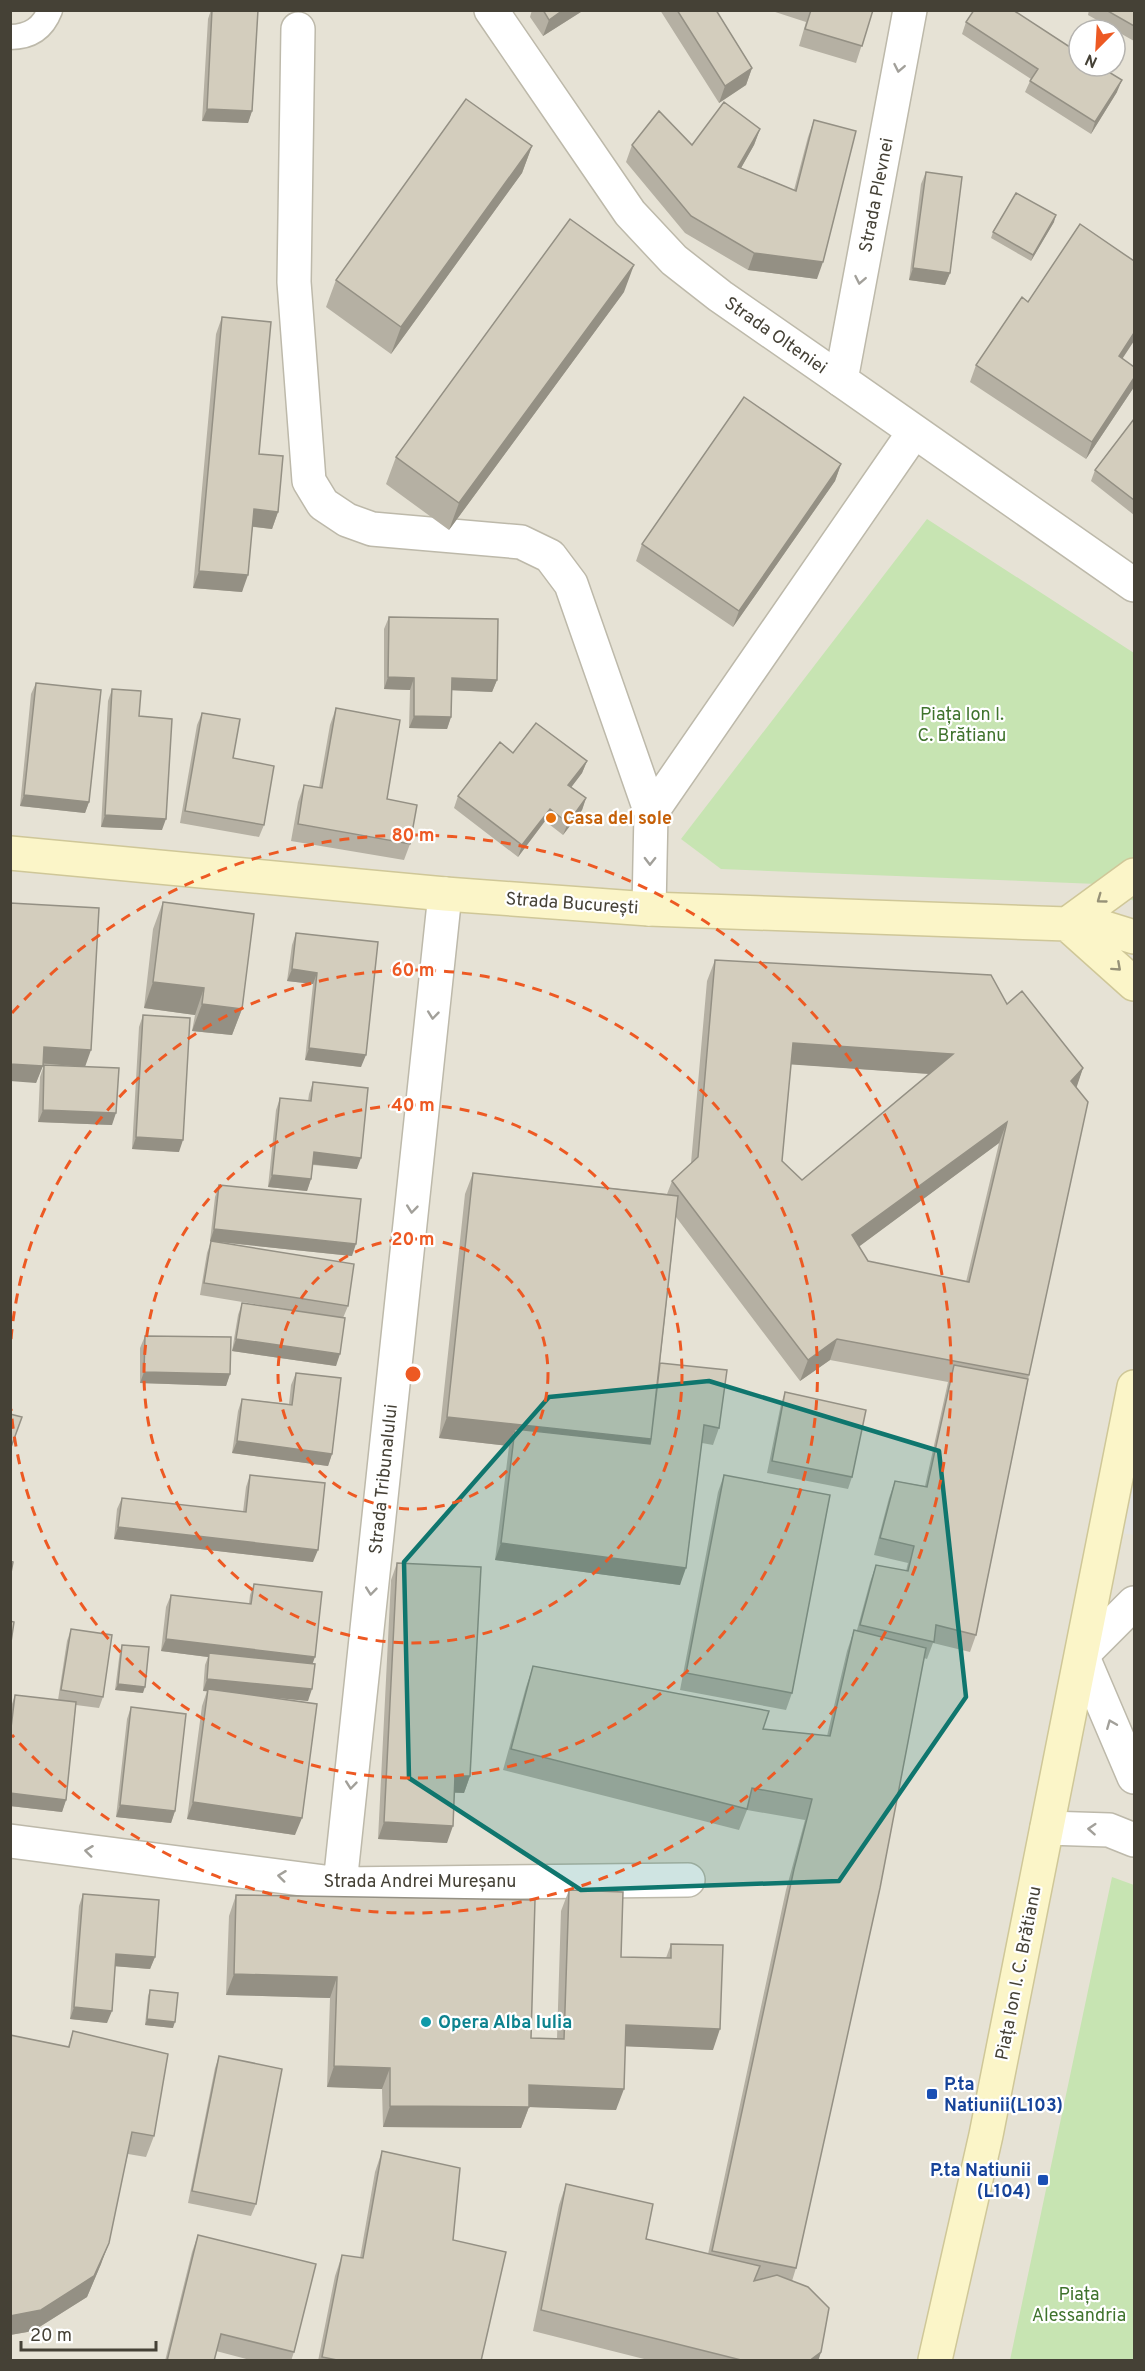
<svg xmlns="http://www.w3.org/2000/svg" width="1145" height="2371" viewBox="0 0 1145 2371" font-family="Overpass,sans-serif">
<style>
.residential{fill:#e6e2d5;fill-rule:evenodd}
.green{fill:#c7e4b2}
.parking{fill:#e3e2de}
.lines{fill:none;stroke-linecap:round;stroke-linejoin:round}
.service-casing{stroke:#bdb9aa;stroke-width:27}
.minor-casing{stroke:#bdb9aa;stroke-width:36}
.tertiary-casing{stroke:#bdb9aa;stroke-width:36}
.secondary-casing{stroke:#cfc798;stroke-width:36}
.service{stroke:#fff;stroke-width:24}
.minor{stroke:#fff;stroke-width:33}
.tertiary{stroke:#fff;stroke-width:33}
.secondary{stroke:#fbf5c8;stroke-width:33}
.wall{fill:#b5b0a3;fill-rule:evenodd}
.shaded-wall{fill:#949084}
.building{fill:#d3cdbd;stroke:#949084;stroke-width:1.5;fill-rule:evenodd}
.oneway{stroke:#a2a09a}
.oneway2{stroke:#979278}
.marked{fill:#0f766e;fill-opacity:0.2;stroke:#0f766e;stroke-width:4.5;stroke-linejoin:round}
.ring{fill:none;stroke:#ed5923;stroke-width:3;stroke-dasharray:10 8}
.food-dot{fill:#e8710a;stroke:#fff;stroke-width:2}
.culture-dot{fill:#0f9aa8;stroke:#fff;stroke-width:2}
.transit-dot{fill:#1a4fb4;stroke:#fff;stroke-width:2}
.labels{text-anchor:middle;stroke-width:4.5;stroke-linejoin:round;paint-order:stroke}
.street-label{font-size:18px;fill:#454136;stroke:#fff}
.park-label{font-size:18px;fill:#3f732d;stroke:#fff}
.food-label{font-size:18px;font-weight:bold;fill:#c56008;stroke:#fff;text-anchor:start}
.culture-label{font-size:18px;font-weight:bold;fill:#0d838f;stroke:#fff;text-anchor:start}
.transit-label{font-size:18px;font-weight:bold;fill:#164399;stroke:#fff;text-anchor:start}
.centre{fill:#ed5923;stroke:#fff;stroke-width:3}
.ring-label{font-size:18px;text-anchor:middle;font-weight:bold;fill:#ed5923;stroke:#fff;stroke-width:4.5;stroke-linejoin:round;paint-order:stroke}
</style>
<rect width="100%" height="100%" fill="#f2f0e7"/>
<path class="residential" d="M11,11H1134V2360H11ZM1079,30H1115V66H1079Z"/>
<path class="green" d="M927,519L1134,653V901L1097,884L721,869L681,839Z
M1112,1877L1134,1885V2360H1010Z"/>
<path class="parking" d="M1134,1387V1535L1106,1531Z"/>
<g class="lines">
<g class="service-casing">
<path id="service" d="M10,37C30,37 43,28 50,10"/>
</g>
<g class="minor-casing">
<path id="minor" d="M491,10L630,213L674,260L720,296L841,380
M298,29L294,282L309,481L323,504L347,520L372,529L521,542L550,556L571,584L651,813
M649,909L651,813L914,432
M1082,1655L1134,1603
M10,1841L340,1884L688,1880
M340,1884L445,894"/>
</g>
<g class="tertiary-casing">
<path id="tertiary" d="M910,10L841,380L1134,585
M1082,1655L1134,1777
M1047,1828L1109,1830L1134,1840"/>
</g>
<g class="secondary-casing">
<path id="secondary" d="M10,853L445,894L649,909L1067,924L1105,928L1134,937
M1067,924L1134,984
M1067,924L1134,875
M935,2360L986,2135L1134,1387"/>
</g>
<use href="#service" class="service"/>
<use href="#minor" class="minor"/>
<use href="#tertiary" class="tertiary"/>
<use href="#secondary" class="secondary"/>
</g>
<path class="wall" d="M211,10H258L252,111L248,123L202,121L208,19Z
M532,10H584L543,36L530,17Z
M660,10H716L752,68L746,85L719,103Z
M769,10H873L856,63L799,46L806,22Z
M1089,10H1134V41L1088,15Z
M966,22L1117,92L1091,134L1025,92L1031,79L962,34Z
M814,120L817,279L748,270L685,233L626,162L632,145H692L760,129L754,145L741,168L794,190L808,137Z
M532,146L522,173L391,354L326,307L336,280Z
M926,172L950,273L945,285L909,280L921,184Z
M1054,222L1031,261L991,238L993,232Z
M624,292L449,530L386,484L396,457Z
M1028,302L1123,359L1134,387L1086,459L970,382L976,365Z
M222,317L259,454L278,512L272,529L253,527L242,592L193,588L216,334Z
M1134,419V515L1091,481L1095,470Z
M841,464L835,481L733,627L636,561L642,544Z
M389,617L497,680L492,692L451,690V717L447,729L409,728L410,690L384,689V629Z
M36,683L89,802L85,813L20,806L31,694Z
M112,689L139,716L162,830L101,827L108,701Z
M336,708L387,799L410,844L404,860L291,841L298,802L304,785L319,788L330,725Z
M202,713L233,758L264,825L259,837L180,823L197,725Z
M513,753L587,761L582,773L571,787L586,798L582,810L563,835L545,821L518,857L454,808L458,796Z
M163,902L242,1009L232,1035L192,1031L195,1015L144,1008L153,929Z
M10,903L85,1066L112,1125L38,1122L40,1077L44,1065L80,1066L43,1064L36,1083Z
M296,933L378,942L361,1067L305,1060L313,984L287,981L292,945Z
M715,960L1007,1004L1083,1068L1076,1087L1029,1375L976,1635L970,1652L933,1643L927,1659L924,1658L796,2268L792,2281L821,2352L818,2361H652L533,2331L559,2205L566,2184L646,2239L708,2254L786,1890L805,1820L747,1810L739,1830L503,1770L526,1687L533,1666L763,1729L827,1736L847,1651L854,1630H857L870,1582L876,1565L906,1571L908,1563L874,1555L889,1498L895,1481L925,1486L948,1382L830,1360L800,1381L676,1217L660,1363L719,1428L713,1445L702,1443L680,1585L495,1560L509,1446L439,1438L465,1194L473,1173L667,1194L672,1181L691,1163L707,981ZM791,1064L929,1074L802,1180L782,1161ZM999,1143L966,1282L868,1261L859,1246Z
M143,1015L179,1152L132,1149L139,1027Z
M313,1082L357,1169L313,1165L311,1179L307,1191L268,1187L276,1110L280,1098L308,1101L309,1094Z
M219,1185L352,1256L218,1242L348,1306L343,1318L336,1366L232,1351L238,1315L242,1303L327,1316L200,1295L207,1253L211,1241H210L215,1197Z
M145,1336L230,1374L226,1386L140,1383V1348Z
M296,1373L332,1454L328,1466L232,1453L238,1411L242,1399L289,1404L291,1385Z
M785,1392L852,1477L848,1489L767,1473L781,1404Z
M250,1475L313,1562L114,1539L117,1509L122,1498L243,1512L246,1487Z
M724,1475L792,1693L786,1710L680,1690L718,1492Z
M397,1563L470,1776L464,1793H455L447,1843L378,1839L391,1580Z
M254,1584L312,1664L308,1701L261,1696L295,1835L187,1819L202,1706L207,1691H203L205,1665L208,1657L161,1651L166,1607L171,1595L249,1604L250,1595Z
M71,1629L103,1697L99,1708L76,1705L66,1800L62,1812L10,1806L11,1707L15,1695L58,1700L67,1641Z
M122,1645L143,1693L115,1690L120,1651Z
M131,1707L175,1811L171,1823L116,1817L127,1719Z
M569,1890L621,1957L666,1958L671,1944L713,2050L625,2046L616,2110L529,2107L521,2128L383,2127L382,2089L327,2087L330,1998L226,1995L229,1916L236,1895L531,2038L557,2039L561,1911Z
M83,1894L155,1957L150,1969L115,1966L107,2023L70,2019L79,1906Z
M150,1990L173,2028L145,2025L148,1996Z
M73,2031L154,2136L146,2157L128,2154L101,2264L87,2297L33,2331L10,2335V2035L68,2047Z
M219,2056L256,2204L251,2216L188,2203L215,2068Z
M382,2151L453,2240L481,2361H318L335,2276L342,2255L360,2258L375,2172Z
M198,2235L294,2352L291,2361H254L216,2351L214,2361H165L192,2252Z"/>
<path class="shaded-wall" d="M563,10H584L543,36L549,20Z
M752,68L746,85L719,103L725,86Z
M1122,80L1117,92L1091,134L1095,122Z
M207,109L252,111L248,123L202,121Z
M760,129L754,145L732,184L738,167Z
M532,146L522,173L391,354L401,327Z
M1056,215L1054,222L1031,261L1033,255Z
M754,253L823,262L817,279L748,270Z
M634,265L624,292L449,530L459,503Z
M913,268L950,273L945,285L909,280Z
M1134,333V341L1113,373L1119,356Z
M1134,378V387L1086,459L1092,442Z
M841,464L835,481L733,627L739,611Z
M254,509L278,512L272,529L248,526Z
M199,571L248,575L242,592L193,588Z
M388,677L414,678L410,690L384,689Z
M452,678L497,680L492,692L447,690Z
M414,716L451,717L447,729L409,728Z
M587,761L582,773L564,797L568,785Z
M24,795L89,802L85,813L20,806Z
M586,798L582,810L563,835L568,823Z
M550,809L545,821L518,857L522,845Z
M105,815L166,819L162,830L101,827Z
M292,969L317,973L313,984L287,981Z
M153,982L204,988L195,1015L144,1008Z
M202,1004L242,1009L232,1035L192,1031Z
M793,1043L953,1054L945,1075L785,1064Z
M44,1047L91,1050L85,1067L38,1063Z
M309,1048L366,1055L361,1067L305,1060Z
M10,1064L43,1066L36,1083L10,1081Z
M1083,1068L1076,1089L1071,1081Z
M43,1110L116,1113L112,1125L38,1122Z
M1007,1122L999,1143L845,1257L852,1235Z
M136,1137L183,1140L179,1152L132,1149Z
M314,1152L361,1158L357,1169L310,1164Z
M272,1175L311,1179L307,1191L268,1187Z
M214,1229L356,1244L352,1256L210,1241Z
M236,1339L340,1354L336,1366L232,1351Z
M837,1339L830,1360L800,1381L808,1360Z
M144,1372L230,1374L226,1386L140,1383Z
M447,1417L651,1439L644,1460L515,1429L509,1446L439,1438Z
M237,1441L332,1454L328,1466L232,1453Z
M118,1527L318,1550L313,1562L114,1539Z
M501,1543L686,1568L680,1585L495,1560Z
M166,1639L315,1657L311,1668L209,1653L208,1657L161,1651Z
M207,1679L312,1689L308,1701L203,1691Z
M118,1684L145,1687L143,1693L115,1690Z
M455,1776H470L464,1793L449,1792Z
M10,1793L66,1800L62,1812L10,1806Z
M193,1802L302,1818L295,1835L187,1819Z
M120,1805L175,1811L171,1823L116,1817Z
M384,1822L453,1826L447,1843L378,1839Z
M116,1954L155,1957L150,1969L112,1966Z
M234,1974L337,1977L330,1998L226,1995Z
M74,2007L112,2011L107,2023L70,2019Z
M147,2019L175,2022L173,2028L145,2025Z
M626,2025L720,2029L713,2050L618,2046Z
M334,2066L390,2068L382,2089L327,2087Z
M529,2085L624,2089L616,2110L529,2107L521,2128L383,2127L390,2106Z
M109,2243L101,2264L87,2297L33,2331L10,2335V2316Z
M821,2352L818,2361H809Z"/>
<path class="building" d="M212,10H258L252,111L207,109Z
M543,10H563L549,20Z
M677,10H716L752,68L725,86Z
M811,10H873L862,46L805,29Z
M974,10H1013L1079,53V66H1099L1122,80L1095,122L1030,81L1038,69L966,22Z
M1106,10H1134V26Z
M466,99L532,146L401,327L336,280Z
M724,102L760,129L738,167L796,191L814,120L856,131L823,262L754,253L691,216L632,145L659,111L692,145Z
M926,172L962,177L950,273L913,268Z
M1016,193L1056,215L1033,255L993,232Z
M570,219L634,265L459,503L396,457Z
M1080,224L1134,261V333L1119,356L1134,367V378L1092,442L976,365L1022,297L1028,302Z
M222,317L271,322L259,454L283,456L278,512L254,509L248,575L199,571Z
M744,397L841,464L739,611L642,544Z
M1134,419V500L1095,470Z
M389,617L498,619L497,680L452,678L451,717L414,716V678L388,677Z
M36,683L101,690L89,802L24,795Z
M112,689L141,691L139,716L172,719L166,819L105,815Z
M336,708L400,720L387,799L417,805L410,844L298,824L304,785L322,788Z
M202,713L240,719L233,758L274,766L264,825L185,811Z
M536,723L587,761L568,785L586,798L568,823L550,809L522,845L458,796L500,742L513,753Z
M163,902L254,914L242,1009L202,1004L204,988L153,982Z
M10,903L99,908L91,1050L44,1047L43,1066L10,1064Z
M296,933L378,942L366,1055L309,1048L317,973L292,969Z
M715,960L991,975L1007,1004L1022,991L1083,1068L1071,1081L1088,1102L1029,1375L837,1339L808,1360L672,1181L698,1157ZM793,1043L953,1054L802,1180L782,1161ZM1007,1122L969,1282L868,1261L852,1235Z
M143,1015L190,1018L183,1140L136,1137Z
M44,1065L119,1068L116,1113L43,1110Z
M313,1082L368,1088L361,1158L314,1152L311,1179L272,1175L280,1098L311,1101Z
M473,1173L678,1196L651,1439L447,1417Z
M219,1185L361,1199L356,1244L214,1229Z
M211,1241L354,1264L348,1306L204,1283Z
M242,1303L345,1318L340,1354L236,1339Z
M145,1336L231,1337L230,1374L144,1372Z
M660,1363L727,1370L719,1428L704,1425L686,1568L501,1543L515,1429L650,1444L651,1439Z
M954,1365L1028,1379L976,1635L936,1625L934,1642L860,1625L876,1565L908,1571L914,1546L880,1538L895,1481L927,1487Z
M296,1373L341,1378L332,1454L237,1441L242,1399L292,1405Z
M785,1392L866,1410L852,1477L772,1461Z
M10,1414L22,1417L10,1450Z
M250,1475L325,1483L318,1550L118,1527L122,1498L246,1512Z
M724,1475L830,1495L792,1693L686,1673Z
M10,1561L13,1562L10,1578Z
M397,1563L481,1567L470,1776H455L453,1826L384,1822Z
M254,1584L322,1592L315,1657L166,1639L171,1595L251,1604Z
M10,1621L14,1622L10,1649Z
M71,1629L112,1635L103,1697L61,1690Z
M854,1630L926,1648L880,1888L796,2268L712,2251L794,1869L812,1799L752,1788L747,1809L511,1749L533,1666L769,1711L763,1729L830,1736Z
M122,1645L149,1647L145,1687L118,1684Z
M209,1653L315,1664L312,1689L207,1679Z
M208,1689L317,1704L302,1818L193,1802Z
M15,1695L76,1702L66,1800L10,1793V1736Z
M131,1707L186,1714L175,1811L120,1805Z
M569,1890L623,1892L621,1957L671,1958V1944L723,1945L720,2029L626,2025L624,2089L529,2085V2107L390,2106V2068L334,2066L337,1977L234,1974L236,1895L535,1900L531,2038L564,2039Z
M83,1894L159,1900L155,1957L116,1954L112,2011L74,2007Z
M150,1990L178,1993L175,2022L147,2019Z
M73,2031L168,2054L154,2136L132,2132L109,2243L94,2276L41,2310L10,2316V2035L69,2047Z
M219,2056L282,2069L256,2204L192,2191Z
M382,2151L460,2168L453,2240L506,2252L481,2361H342L322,2357L342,2255L363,2258Z
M566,2184L653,2204L646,2239L760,2266L754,2281L777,2275L808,2287L829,2308L821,2352L809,2361H745L541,2310Z
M198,2235L316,2264L294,2352L221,2334L214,2361H167Z"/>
<defs><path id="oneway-chevron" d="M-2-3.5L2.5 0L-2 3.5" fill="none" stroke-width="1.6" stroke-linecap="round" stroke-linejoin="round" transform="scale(1.5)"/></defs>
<g class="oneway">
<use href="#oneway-chevron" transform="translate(899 68) rotate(101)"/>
<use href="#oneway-chevron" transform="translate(860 280) rotate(101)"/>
<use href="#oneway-chevron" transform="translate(650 861) rotate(91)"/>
<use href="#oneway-chevron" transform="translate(433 1015) rotate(96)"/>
<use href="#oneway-chevron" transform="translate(412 1209) rotate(96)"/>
<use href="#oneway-chevron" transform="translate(371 1591) rotate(96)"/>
<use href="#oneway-chevron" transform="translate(1111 1724) rotate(-112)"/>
<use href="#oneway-chevron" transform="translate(351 1785) rotate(96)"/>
<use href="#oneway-chevron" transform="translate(1092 1829) rotate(-176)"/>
<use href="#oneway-chevron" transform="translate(89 1851) rotate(-173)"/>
<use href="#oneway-chevron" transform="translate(282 1876) rotate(-173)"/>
</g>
<g class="oneway2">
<use href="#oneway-chevron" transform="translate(1101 899) rotate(144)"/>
<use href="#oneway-chevron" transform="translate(1117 967) rotate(42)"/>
</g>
<path class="marked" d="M709,1381L939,1451L966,1697L839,1881L581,1890L409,1778L404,1562L549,1397Z"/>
<g class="ring">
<circle cx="413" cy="1374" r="135"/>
<circle cx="413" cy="1374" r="269"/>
<path d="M11 1339A404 404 0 1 1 11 1409"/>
<path d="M12 1013A539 539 0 1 1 12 1735"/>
</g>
<circle class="food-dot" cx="551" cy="818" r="6"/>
<circle class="culture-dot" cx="426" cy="2022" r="6"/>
<g class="transit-dot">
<rect x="926" y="2088" width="12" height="12" rx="3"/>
<rect x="1037" y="2174" width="12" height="12" rx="3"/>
</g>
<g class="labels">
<g class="street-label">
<text transform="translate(876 195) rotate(-79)" y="6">Strada Plevnei</text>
<text transform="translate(776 335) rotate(35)" y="6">Strada Olteniei</text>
<text transform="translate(572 903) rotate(4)" y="6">Strada București</text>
<text transform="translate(383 1479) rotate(-84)" y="6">Strada Tribunalului</text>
<text x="420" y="1887">Strada Andrei Mureșanu</text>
<text transform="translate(1018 1973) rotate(-79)" y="6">Piața Ion I. C. Brătianu</text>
</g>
<g class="park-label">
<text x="962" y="720">Piața Ion I.<tspan x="962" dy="21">C. Brătianu</tspan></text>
<text x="1079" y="2300">Piața<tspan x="1079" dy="21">Alessandria</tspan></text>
</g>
<g class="food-label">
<text x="563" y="824">Casa del sole</text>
</g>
<g class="culture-label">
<text x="438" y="2028">Opera Alba Iulia</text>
</g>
<g class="transit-label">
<text x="944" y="2090">P.ta<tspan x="944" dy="21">Natiunii(L103)</tspan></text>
<text x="1031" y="2176" text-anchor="end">P.ta Natiunii<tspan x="1031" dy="21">(L104)</tspan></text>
</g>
</g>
<circle cx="413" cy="1374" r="9" class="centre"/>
<g class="ring-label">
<text x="413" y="841">80 m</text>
<text x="413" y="976">60 m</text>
<text x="413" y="1111">40 m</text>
<text x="413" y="1245">20 m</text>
</g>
<rect width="1145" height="2371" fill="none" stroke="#454136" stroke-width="24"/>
<g transform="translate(1097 48) rotate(204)"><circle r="28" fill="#ffffff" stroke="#b5b3af" stroke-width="1.5"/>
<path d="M0-4.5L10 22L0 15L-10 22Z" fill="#ed5923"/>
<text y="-9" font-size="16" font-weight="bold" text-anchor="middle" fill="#454136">N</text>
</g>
<path d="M21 2341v9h135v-9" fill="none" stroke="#454136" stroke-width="3"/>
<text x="30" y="2341" font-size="18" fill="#454136" stroke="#ffffff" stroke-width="4.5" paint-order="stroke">20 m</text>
</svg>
